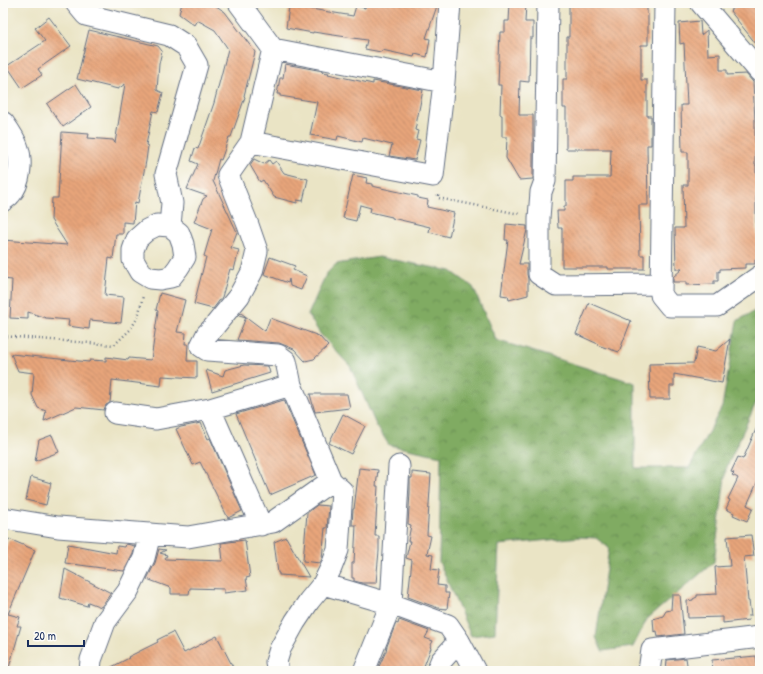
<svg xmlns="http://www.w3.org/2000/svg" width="763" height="674" viewBox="0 0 763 674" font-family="'Patrick Hand',sans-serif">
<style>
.forest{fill:url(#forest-crowns);stroke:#4e6d60}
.building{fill:url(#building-back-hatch)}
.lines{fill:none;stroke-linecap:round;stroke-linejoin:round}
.minor-casing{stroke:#636e82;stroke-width:23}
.tertiary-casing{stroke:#636e82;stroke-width:24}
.path{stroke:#636e82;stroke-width:2.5;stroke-dasharray:1 3;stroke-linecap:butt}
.minor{stroke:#fff;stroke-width:21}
.tertiary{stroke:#fff;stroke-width:22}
</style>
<defs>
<pattern id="forest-crowns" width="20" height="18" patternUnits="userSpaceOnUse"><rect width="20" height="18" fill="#80ab62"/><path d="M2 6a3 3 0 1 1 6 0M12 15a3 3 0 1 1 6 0" fill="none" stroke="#688c54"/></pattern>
<pattern id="building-back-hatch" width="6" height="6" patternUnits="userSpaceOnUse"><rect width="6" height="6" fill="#e8a57a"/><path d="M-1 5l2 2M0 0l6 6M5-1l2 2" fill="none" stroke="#bb8767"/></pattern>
</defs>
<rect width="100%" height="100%" fill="#fdfcf7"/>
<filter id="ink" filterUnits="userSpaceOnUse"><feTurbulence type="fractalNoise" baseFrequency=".025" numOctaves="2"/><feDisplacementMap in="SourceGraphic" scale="8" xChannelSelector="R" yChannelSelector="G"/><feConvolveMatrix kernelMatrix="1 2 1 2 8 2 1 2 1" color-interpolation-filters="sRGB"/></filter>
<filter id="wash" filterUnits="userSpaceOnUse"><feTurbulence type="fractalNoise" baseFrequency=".012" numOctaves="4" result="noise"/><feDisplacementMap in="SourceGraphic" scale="16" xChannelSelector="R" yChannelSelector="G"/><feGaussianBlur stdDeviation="0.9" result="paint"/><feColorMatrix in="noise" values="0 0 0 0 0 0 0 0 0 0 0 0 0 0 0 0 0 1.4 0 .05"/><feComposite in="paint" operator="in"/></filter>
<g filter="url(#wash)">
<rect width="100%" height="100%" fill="#eae4c5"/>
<path class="forest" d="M379,257L451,271L473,287L496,340L635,383V468H689L722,407L737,321L760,308V394L726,469L714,562L647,619L633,647L602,651L596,637L609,548L596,538L580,537L499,545L495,633L471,636L439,562L441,456L389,445L376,425L350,366L321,335L308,315L326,274L336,264Z"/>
<g id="blocks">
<path class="building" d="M182,3H212L225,12L255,52L244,96L245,97L231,137H229L221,160L219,159L213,181L237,232L231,248L239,250L234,270L230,269L222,297L213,309L194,304L206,257L204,256L212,229L194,222L203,199L207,196L187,189L198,164L191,161L195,148L198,149L214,103L228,49L215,30L197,20L194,25L179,14Z
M366,3H438L426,38L430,39L427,57L415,54L414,57L382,50L381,52L365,49L367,40L313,32V33L286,28L289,7H293V6L353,16L356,6L365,8Z
M510,3H526L525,22H533V38H530L529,82L520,81L519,115H533V179L519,180L506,158L507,137H502V115H500L501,85H498L500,32H505V21H509Z
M569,3H647V14H648V45H641V80H647V116H651V145H647L648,205H639L640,255H644V269H608V267H562V228H558L557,211H564V206H566V181H573V177H610L611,149H566V108H563V79H567V37H569Z
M741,3H752L760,12V49L730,11Z
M49,17L71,46L38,69L42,75L22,88L7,66L45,41L35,28Z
M700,21L701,35L707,30L708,55L720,54V70H727V75L746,74L753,82L755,121V165H756V173H760V190H756V230H757V245H759V260H755V264H745V268L720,269V272L718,271V281H714V284L686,285V282H673V277L682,269H676L675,228H684L683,185H688V152H682L681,105H687L684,43L680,44L679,23Z
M89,30L158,46L162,51L159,64L157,90L163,93L158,112L153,111L146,145L148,146L146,161L138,203L135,202L133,223L123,222V234H116L113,259L109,258L105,295L124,297L121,323L90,320L89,329L68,326L69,320L46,318L28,312V319L10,318L12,280L3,279V240L67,245L51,220L52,198H58L62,132L89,134L88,138L113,140L115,143L125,84L118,89L77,79Z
M285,64L323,71L322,72L329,73L328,74L373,84V81L423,90L415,130L418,131L416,139L420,140L415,160L389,156L392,145L363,138L362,142L338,136L337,140L310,135L317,102L280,96V94H277L280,78H283Z
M76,84L91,107L63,127L47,104Z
M254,159L264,164L269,160L272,164L276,161L284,173L308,179L303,201L297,200V203L274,197L263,180L260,182L250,165Z
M353,175L367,178L366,183L372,184V186L418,196V198L428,200L427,207L454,213L449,237L429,232L430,227L392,218V217L370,212L371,208L360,205L356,221L343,218Z
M506,224L527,226V230L519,264H527V274L528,279V295L509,300L508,296L501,295L508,240H505Z
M270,257L295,266L293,270L307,276L301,290L290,286L289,279L288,283L264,274Z
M160,293L185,300L177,332L186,333L185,344H188L187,361H197V378L162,376L161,386L112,380L110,403L106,405L104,410L76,407L44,421L46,411L38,408L32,395L34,373L18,371L11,354L89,362L90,360L106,361V357L128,360L129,358L151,360L158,311L156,310Z
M589,303L631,321L619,352L597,345L598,344L576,334Z
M241,313L265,331L270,318L319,336L328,346L314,359L305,361L294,349L279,343L237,340L246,317L239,315Z
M730,339L722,383L674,374V386H670V399H650L649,364L694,363L697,347L716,351Z
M244,365L268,366L270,373L212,391L206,370L223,376L225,370Z
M310,394H347L350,408L315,412L313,405Z
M284,400L316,475L270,495L236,414Z
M343,414L365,426L351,454L329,443Z
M760,420V476L747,505L753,508L747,521L733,515L734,513L726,509L730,500L728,499L738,478L732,475L734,473L731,472L738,457L743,459Z
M201,423L208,439L210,438L242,511L228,518L200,462L193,465L176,429L181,427Z
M52,435L59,452L35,461L39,440Z
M359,468L378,470L376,486H378L375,536H379V551L376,583H362L354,581V578H352V563H354L356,525H352L353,509H354Z
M412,472L431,474L427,535L431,536L427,554L433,555L431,569L439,570L437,585L445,586V593H449L447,609L438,608L408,597L412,560L406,558L410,541H408L411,525L408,524L410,492V478H412Z
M31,477L51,483L46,505L26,500Z
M317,505L329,506L327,528H325L322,559L320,563L303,561L307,513Z
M751,535L754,556L744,557L748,601H749L751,616H748L749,620L723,623V617L688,618L687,601L693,600V599L697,597V595L717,594L715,567L730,566L727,537Z
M286,537L309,577L279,575V573H278L274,542Z
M9,539L35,550L8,614L20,617L17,626H21L8,671H3V555Z
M245,540L250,577L246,578L248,590L224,593V589L190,588L189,594H171V588L147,579L155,563L159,549L166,550L160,553L167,555L165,559L223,561L221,543Z
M68,544L116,553L117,546L125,547L126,544L135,546L133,554L124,571L65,563Z
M65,569L111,593L101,607L88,602L87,606L60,598Z
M672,595H680L684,634L658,637L657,631L654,632L653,619L663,616L666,611L671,610Z
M399,620L429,631L425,638L433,641L430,647L431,648L422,671H377L386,651L387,646L396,623L398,624Z
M173,632L184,653L217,636L235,671H104L129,658L128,657L158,642L157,640Z
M756,656L758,671H713L712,660Z
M686,658L688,671H666L667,660Z"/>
</g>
</g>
<g filter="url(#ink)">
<use href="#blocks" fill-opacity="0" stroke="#636e82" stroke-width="1"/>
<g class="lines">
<g class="minor-casing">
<path id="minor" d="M76,3L86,15L169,35L186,46L197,65L166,174L172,203L170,226
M239,3L273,49L251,142L433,176L444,82L450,3
M548,3L545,181L541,192L539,218V274L556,285L661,284
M665,3L661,295L670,306H717L760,276
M701,3L760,72
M273,49L444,82
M251,142L228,175L248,225L257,251L252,272L239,296L213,328L207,334L201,346L207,350L278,355L286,361L291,385L331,481L342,491L338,550L331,568L323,584
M157,225L170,226L179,233L183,244L185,257L178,268L171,277L160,279L150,278L140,272L133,260V250L137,239L147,230Z
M210,409L261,525
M115,413L156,419L210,409L291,385
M3,518L58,527L188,537L273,522L331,481
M90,671L91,660L105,622L128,591L144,558L150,534
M278,671L276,662L280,649L295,622L309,601L323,584L391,604L448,625L459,641L475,671
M364,671L391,604L399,466
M437,671L441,661L459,641
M649,671L652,650L760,637"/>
</g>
<g class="tertiary-casing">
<path id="tertiary" d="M3,123C8,130 14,138 17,147C22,161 20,183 10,194C8,197 5,198 3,200"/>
</g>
<path class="path" d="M438,195V198L520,214
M3,336L114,345L130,330L138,317L143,296"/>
<use href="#minor" class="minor"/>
<use href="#tertiary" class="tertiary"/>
</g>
</g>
<rect width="763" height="674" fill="none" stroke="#fdfcf7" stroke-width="16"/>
<path d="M28 640v6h56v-6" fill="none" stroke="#1b2f5e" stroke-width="2"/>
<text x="34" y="640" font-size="12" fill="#1b2f5e" stroke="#fdfcf7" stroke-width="3" paint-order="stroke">20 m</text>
</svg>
